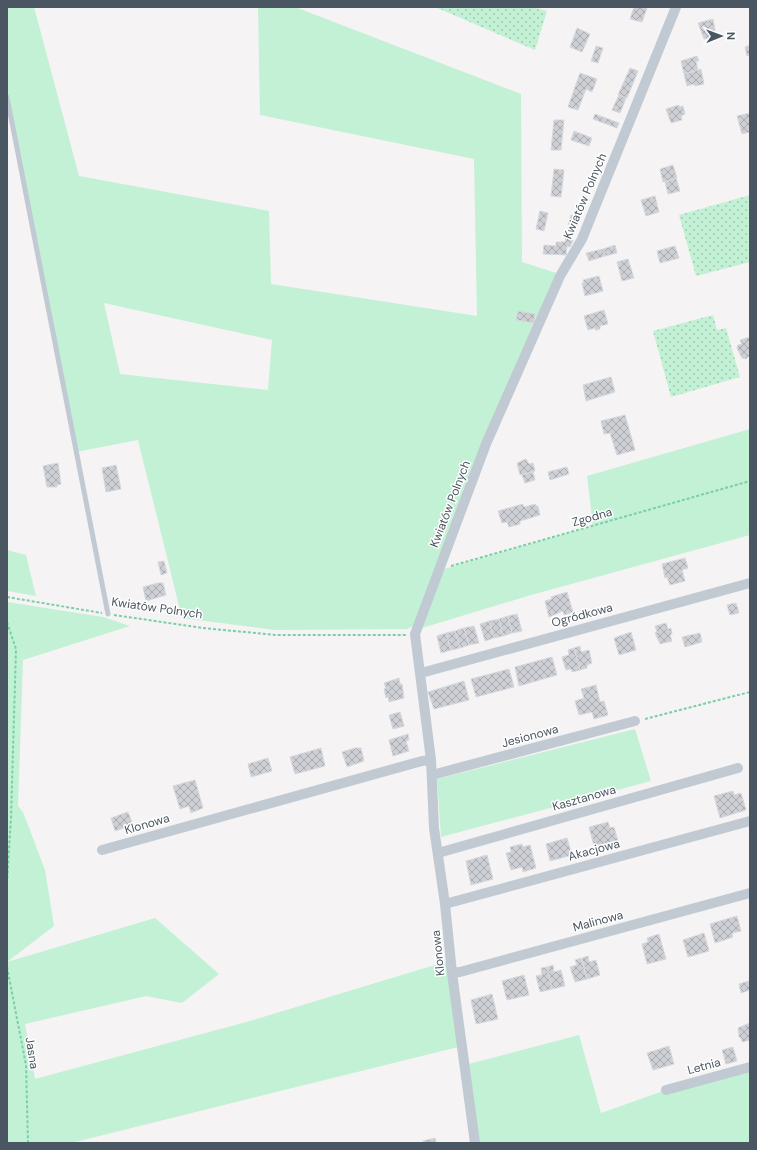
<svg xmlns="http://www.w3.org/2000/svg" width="757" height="1150" viewBox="0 0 757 1150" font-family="'DM Sans',sans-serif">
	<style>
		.grass { fill: #c3f1d5; fill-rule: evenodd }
		.garden { fill: url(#garden-dots) }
		.building { fill: url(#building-cross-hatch); stroke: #d7d9de }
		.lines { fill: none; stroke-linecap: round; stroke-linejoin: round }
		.path { stroke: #7ad0a6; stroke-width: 2; stroke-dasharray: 3 2; stroke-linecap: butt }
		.service { stroke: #c1cad2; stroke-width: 5 }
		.minor { stroke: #c1cad2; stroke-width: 10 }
		.labels { text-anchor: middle; stroke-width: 3; stroke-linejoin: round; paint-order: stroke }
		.street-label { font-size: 12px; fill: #4a5661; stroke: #fff }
	</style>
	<defs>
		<pattern id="garden-dots" width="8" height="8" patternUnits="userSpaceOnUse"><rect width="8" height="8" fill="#c3f1d5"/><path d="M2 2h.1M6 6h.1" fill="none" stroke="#a0c6b0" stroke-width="1.8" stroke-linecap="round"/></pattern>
		<pattern id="building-cross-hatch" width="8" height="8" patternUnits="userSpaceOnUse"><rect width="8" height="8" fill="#cdcfd5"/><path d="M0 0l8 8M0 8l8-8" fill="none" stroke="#a8abb0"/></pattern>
	</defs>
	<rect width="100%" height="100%" fill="#f5f3f3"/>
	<path class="grass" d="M7,7H34L79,176L269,211L271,284L477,316L474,159L260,115L258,7H295L521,94L522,262L556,273L482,443L413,626L407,629L275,630L182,618L138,440L76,452L7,97ZM104,303L272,340L268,390L120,374Z
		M750,429V535L531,595L422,628L444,569L593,526L587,476Z
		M7,550L26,555L36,596L7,591Z
		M7,602L103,617L130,626L23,660L18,806L23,812L45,870L54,926L7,962L155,918L219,974L182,1003L146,996L25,1024L35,1079L250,1021L448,961L458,1047L71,1143H7Z
		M635,729L651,781L441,837L437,779Z
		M579,1035L601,1113L666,1090L750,1067V1143H478L469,1064Z"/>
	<path class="garden" d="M435,7H532L547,11L535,50Z
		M750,195V262L696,276L679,215Z
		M713,315L717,330L726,328L740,377L671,397L653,331Z"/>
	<path class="building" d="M634,7L647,8L642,22L630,19Z
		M713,19L716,36L704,39L698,23Z
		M577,28L590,34L582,52L570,47Z
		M750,45V55L747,56L745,47Z
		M596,46L603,48L598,63L591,61Z
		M697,56L699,61H696L698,70L684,74L681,61Z
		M630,68L638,71L627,98L618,95Z
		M701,69L704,84L695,86L694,84L687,86L684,74Z
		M580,73L597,79L592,92L586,89L578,110L568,107Z
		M619,95L626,98L620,113L612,110Z
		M679,105V107L683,106L685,114L681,116L682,120L671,123L666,109Z
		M750,113V132L742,134L737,116Z
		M595,114L619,123L617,128L593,119Z
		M554,120H564L561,150H551Z
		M574,131L592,138L589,146L571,140Z
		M673,165L677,178L663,182L660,169Z
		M554,169L564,170L561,197L551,196Z
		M676,178L680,191L668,194L665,182Z
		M655,196L659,212L646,216L641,200Z
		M540,211L548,213L544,231L536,229Z
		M571,215L580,218L577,227L568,224Z
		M566,238L573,240L570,247L567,246L566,255L543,254L544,245L556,246V242H565Z
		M615,245L617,253L605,256L603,249Z
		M675,246L679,258L660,263L657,251Z
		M603,249L605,256L589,261L586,253Z
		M628,259L634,278L622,281L617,262Z
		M599,276L603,291L585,296L582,283L584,282L583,280Z
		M604,310L608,324L600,326V329L597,330H595V328L588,330L584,316Z
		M518,311L535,314L534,323L516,320Z
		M750,337V355L746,359L742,358L737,348L738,345L742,344L740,340Z
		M611,377L615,392L586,401L583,385Z
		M625,415L635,450L617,455L610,433L604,434L601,421Z
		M526,459L529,464L533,463L535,471L520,475L517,463Z
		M58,463L61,484L57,485V487H47L43,466Z
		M116,465L121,489L106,492L102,468Z
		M567,467L569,474L550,480L548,472Z
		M533,472L535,480L525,483L522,475Z
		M523,504L524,507L535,504L536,506H538L540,515L520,521V524L509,527L507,522L502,523L498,511Z
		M685,558L688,568L682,570L685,581L670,585L667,577L665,578L662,564Z
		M164,561L167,573L161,575L158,562Z
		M158,583H163L166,595L146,601L143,587Z
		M567,592L573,612L564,615L563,611L549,617L545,601L552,599L551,597Z
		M736,603L739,613L730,615L727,605Z
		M517,614L522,631L512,633L508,616Z
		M508,616L512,633L503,636L499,619Z
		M499,619L503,636L494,638L489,621Z
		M489,621L494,638L485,641L480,624Z
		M666,623L668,629L671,628L672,634L670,635L672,641L660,644L655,633L657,632L655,626Z
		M474,626L479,643L469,645L464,628Z
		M464,628L469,645L460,648L455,631Z
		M455,631L460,648L451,650L446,633Z
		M631,632L636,650L619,655L614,638Z
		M446,633L451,650L441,653L437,636Z
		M700,633L702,642L685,647L682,637Z
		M580,646L581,652L589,650L592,663L587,665V668L580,670L574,648Z
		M574,648L580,670L572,672L571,669L566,670L562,657L569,655L568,650Z
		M552,657L557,675L519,686L515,667Z
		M509,669L514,687L476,697L471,679Z
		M399,678L400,684H402L404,698L389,702L388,697L386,698L384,689L386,688L384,683Z
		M464,681L469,700L434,709L428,692Z
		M596,685L600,702L604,701L608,715L594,719L592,712L579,715L575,701L584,698L581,689Z
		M400,712L404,726L393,729L389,715Z
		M408,734L409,740L406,741L409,751L393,756L389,740Z
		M321,748L325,766L295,774L290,757Z
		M355,748H361L364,761L347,767L342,752Z
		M268,758L272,771L251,777L248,764Z
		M195,780L203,808L191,813L189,806L180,809L173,786Z
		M733,791L734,795L741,793L746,810L720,818L714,796Z
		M128,812L133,825L115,831L111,818Z
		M608,822L610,828L614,827L618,841L594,846L589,827Z
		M567,838L572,855L550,861L546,844Z
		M522,844L523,847L530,845L536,868L523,872L522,867L511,870L506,853L511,852L510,847Z
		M487,855L493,879L471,885L466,861Z
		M737,916L741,931L732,933L733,937L715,943L710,924Z
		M704,933L709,951L688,957L683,940Z
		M659,934L666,959L647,964L642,944L648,942L647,938Z
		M588,956L589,962L596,960L600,975L587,979L582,958Z
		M581,958L587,979L575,982L570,967L577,965L575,960Z
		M553,965L554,972L561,970L565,986L552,989L547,967Z
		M547,967L552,989L540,992L536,976L542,975L541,968Z
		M524,975L529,995L507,1000L502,981Z
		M749,981L750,990L741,993L739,984Z
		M492,994L498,1019L476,1024L471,1000Z
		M750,1023V1040L742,1042L741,1038L739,1037L738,1028Z
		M669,1046L674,1064L653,1070L647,1053Z
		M733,1047L737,1061L726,1064L722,1050Z
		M435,1138L436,1143H423V1141Z"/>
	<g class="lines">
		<path class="path" d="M451,566L750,481
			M7,597L102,613
			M114,615L203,628L276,635H406
			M7,622L16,649L11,817L7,882
			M645,719L750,692
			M7,967L26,1065L28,1143"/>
		<path class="service" d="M7,97L108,614"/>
		<path class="minor" d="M421,673L750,583
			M432,775L635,721
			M102,850L422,761L431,760
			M438,853L738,768
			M445,904L750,821
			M452,973L460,972L750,893
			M666,1090L750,1067
			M475,1143L452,973L445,904L434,828L431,760L415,634L486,444L560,276L582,239L676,7"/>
	</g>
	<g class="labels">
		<g class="street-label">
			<text transform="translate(585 196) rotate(-67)" y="4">Kwiatów Polnych</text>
			<text transform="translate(450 504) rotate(-69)" y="4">Kwiatów Polnych</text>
			<text transform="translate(592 517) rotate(-16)" y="4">Zgodna</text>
			<text transform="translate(157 608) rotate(8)" y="4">Kwiatów Polnych</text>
			<text transform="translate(582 615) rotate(-15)" y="4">Ogródkowa</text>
			<text transform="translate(530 736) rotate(-15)" y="4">Jesionowa</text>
			<text transform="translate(584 798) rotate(-16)" y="4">Kasztanowa</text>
			<text transform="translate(147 824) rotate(-16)" y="4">Klonowa</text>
			<text transform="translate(594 850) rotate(-15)" y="4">Akacjowa</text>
			<text transform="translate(598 921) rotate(-15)" y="4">Malinowa</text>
			<text transform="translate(438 953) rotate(-96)" y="4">Klonowa</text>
			<text transform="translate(32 1053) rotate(81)" y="4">Jasna</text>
			<text transform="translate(704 1066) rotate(-15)" y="4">Letnia</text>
		</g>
	</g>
	<rect width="757" height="1150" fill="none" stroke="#4a5661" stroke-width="16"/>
	<g transform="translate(721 36) rotate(89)" stroke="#ffffff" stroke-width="3" paint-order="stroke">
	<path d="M0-3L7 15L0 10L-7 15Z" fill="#4a5661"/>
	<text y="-6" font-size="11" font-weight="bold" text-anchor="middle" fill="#4a5661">N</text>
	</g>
</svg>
